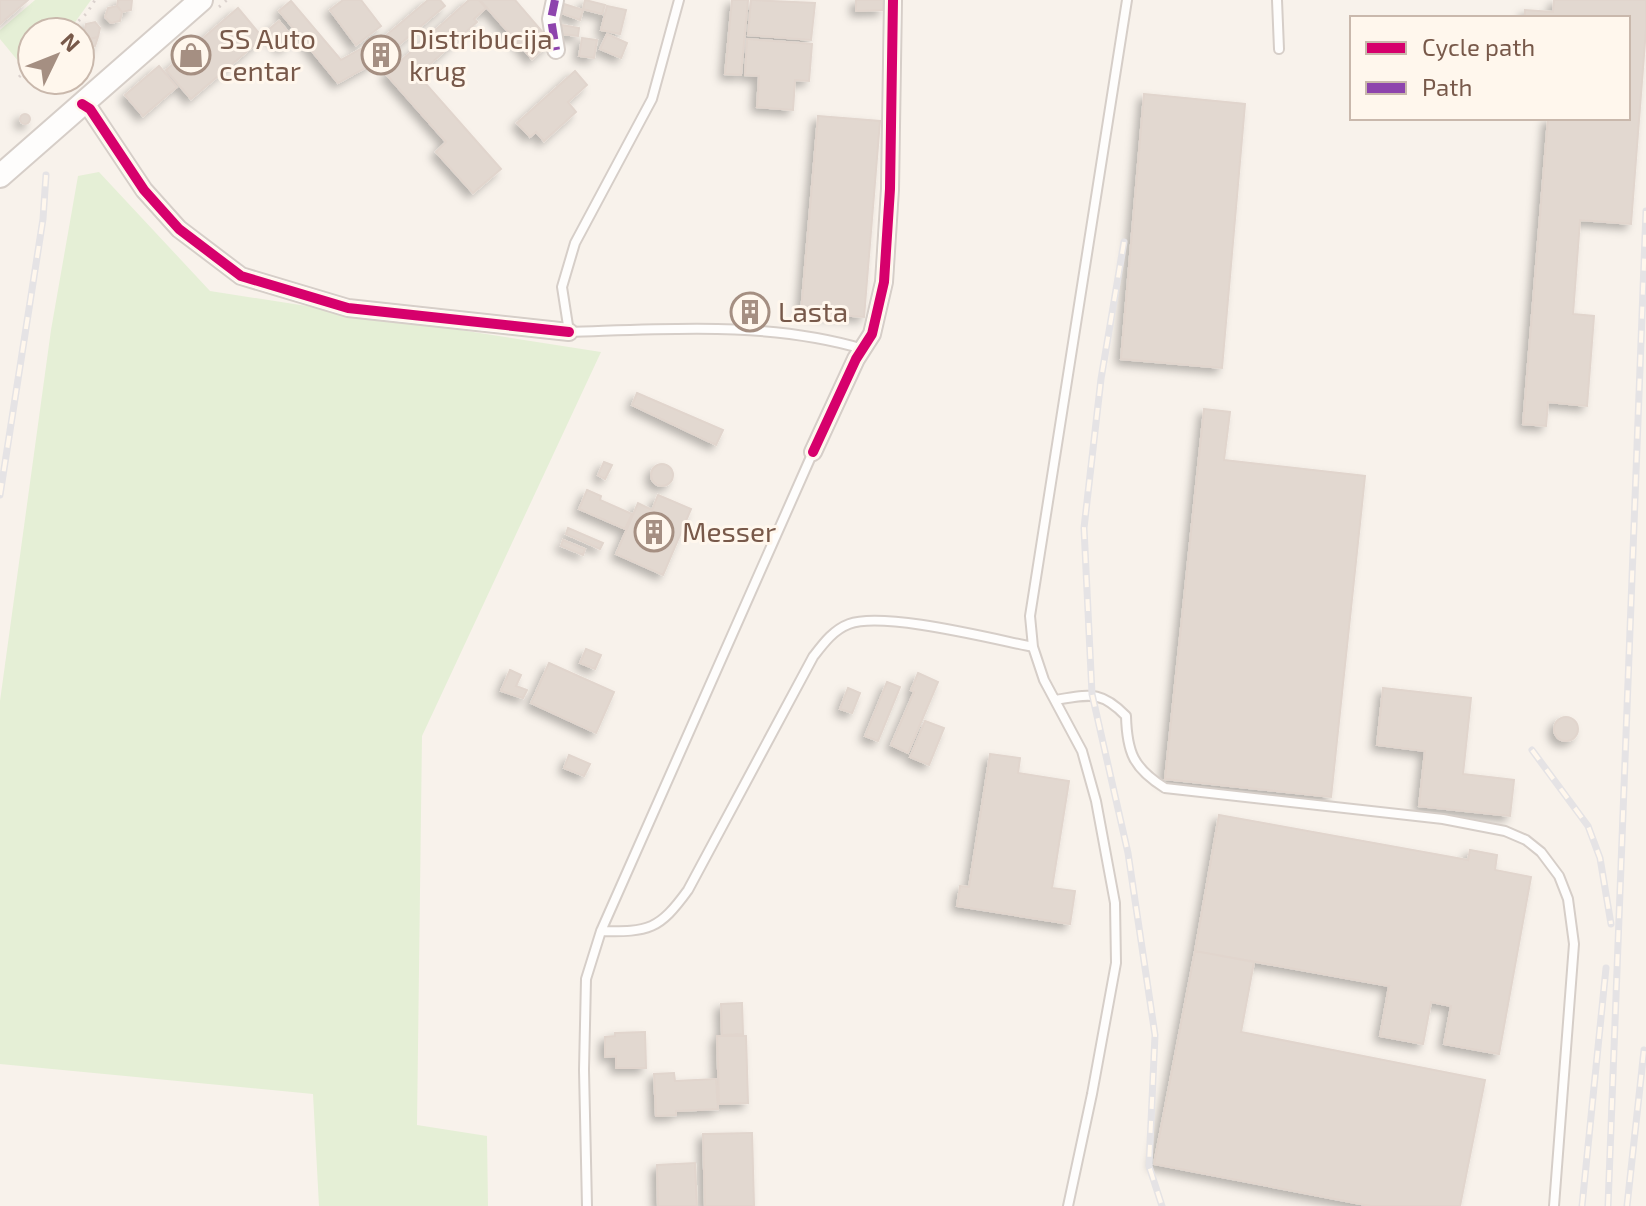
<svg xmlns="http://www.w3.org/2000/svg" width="1646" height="1206" viewBox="0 0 1646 1206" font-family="'Exo 2',sans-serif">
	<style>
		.green { fill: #e5efd6 }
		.building { fill: #e2d8d0; stroke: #e1d5cd; stroke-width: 2; filter: url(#shadow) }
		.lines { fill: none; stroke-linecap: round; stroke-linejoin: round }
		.service-casing { stroke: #d6cec8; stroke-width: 12 }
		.minor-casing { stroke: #d6cec8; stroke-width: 20 }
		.tertiary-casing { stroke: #d6cec8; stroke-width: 26 }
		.path { stroke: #dbd2ce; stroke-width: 3; stroke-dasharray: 2 6; stroke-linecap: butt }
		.service { stroke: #fefdfc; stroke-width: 8 }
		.minor { stroke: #fefdfc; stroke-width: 16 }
		.tertiary { stroke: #fefdfc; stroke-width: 22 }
		.rail-casing { stroke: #e5e3e5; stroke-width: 7 }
		.rail { stroke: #fff7ed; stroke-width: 4; stroke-dasharray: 12; stroke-linecap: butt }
		.quiet { stroke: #8e44ad; stroke-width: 8; stroke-dasharray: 16 8; stroke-linecap: butt }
		.cycleway-casing { stroke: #fff7ed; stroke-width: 15 }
		.cycleway { stroke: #d6006c; stroke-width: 10 }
		.labels { text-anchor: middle; stroke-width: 6; stroke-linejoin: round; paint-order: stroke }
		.poi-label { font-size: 28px; fill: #78594a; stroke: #fff7ed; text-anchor: start }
	</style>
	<defs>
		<filter id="shadow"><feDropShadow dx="-5" dy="5" stdDeviation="4" flood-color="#0004"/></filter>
	</defs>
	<rect width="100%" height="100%" fill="#f8f2eb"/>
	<path class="green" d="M35,0H91L68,32H32V78L0,39V30Z
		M99,172L210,291L601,352L422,736L417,1125L487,1136L488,1206H319L313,1094L0,1064V701L51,330L78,176Z"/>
	<path class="building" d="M0,0H28L0,24Z
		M118,0H132L131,10L122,12L117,6Z
		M343,0H361L381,26L356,45L330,10Z
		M428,0H440L445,6L387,55L377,43Z
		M469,0H479L486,8L474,19L477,22L418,75L501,169L473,193L436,152L446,142L386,74Z
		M480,0H515L551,42L532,59Z
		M585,0L605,5L602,14L583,9Z
		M732,0H748L741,75L725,74Z
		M751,0L815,3L811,40L748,35Z
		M856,0H883V10L856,11Z
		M1554,0H1646V29L1631,224L1580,220L1573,314L1594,316L1587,406L1548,402L1546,426L1523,424L1548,118H1628V18H1525V10L1553,12Z
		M291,1L341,60L364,47L374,63L338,83L279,11Z
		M564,4L583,10L580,20L561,13Z
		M117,6L122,12L120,21L111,23L105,17L108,8Z
		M607,6L626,10L620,34L601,30Z
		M238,8L263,38L191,99L166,70Z
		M279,21L294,39L282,49L267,31Z
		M95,22L100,28L98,37L89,39L84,33L86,24Z
		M562,25L579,28L578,36L561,34Z
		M84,33L89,39L86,48L80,49V34Z
		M607,34L627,43L621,58L600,49Z
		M98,37L95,46L86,48L89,39Z
		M582,38L597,40L594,58L579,56Z
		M747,39L812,44L809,81L795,80L793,110L757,107L759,76L745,75Z
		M159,66L177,87L143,116L125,95Z
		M575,71L587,85L568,102L576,112L544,141L536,132L530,137L517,123Z
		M1144,94L1245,104L1222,368L1121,359Z
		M20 119a5 5 0 1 1 10 0a5 5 0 1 1-10 0Z
		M818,116L880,121L864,317L801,312Z
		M637,393L723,430L716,445L632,405Z
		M1204,409L1230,412L1224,460L1365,476L1331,797L1165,779Z
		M604,462L612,465L605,479L598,475Z
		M651 475a11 11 0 1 1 22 0a11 11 0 1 1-22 0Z
		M587,490L601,496L600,500L632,514L625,529L579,509Z
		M658,495L691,509L663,575L616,554L638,503L652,510Z
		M568,528L603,543L600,549L566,534Z
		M563,540L585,549L583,555L561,546Z
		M586,649L601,655L595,669L580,663Z
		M549,663L614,692L596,733L531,703Z
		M510,670L521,675L516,686L527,690L523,698L501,691Z
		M918,673L938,682L908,753L891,745L914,692L911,690Z
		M887,682L900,687L878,741L865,736Z
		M848,688L860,693L852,713L840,709Z
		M1383,688L1471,698L1463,774L1514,780L1510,816L1419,806L1425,751L1377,745Z
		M1554 729a12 12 0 1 1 24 0a12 12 0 1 1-24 0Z
		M925,721L944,728L929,765L910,757Z
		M990,754L1020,758L1018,773L1069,781L1052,888L1075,891L1070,924L957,906L960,886L969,887Z
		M569,755L590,764L584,776L564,768Z
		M1219,815L1468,860L1470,850L1497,855L1495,870L1531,877L1499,1054L1444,1044L1451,1006L1431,1002L1423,1044L1380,1036L1389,986L1195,951Z
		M1195,951L1254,962L1241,1032L1485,1080L1460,1206H1371L1154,1164Z
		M742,1003L743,1034L722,1035L721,1004Z
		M645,1032L646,1068H616V1056L605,1057V1037L615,1036V1033Z
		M717,1036H746L748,1103L719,1104Z
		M674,1073L675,1081L716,1079L718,1109L676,1111V1115L656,1116L654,1074Z
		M752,1133L754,1206H705L703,1134Z
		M695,1163L697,1206H658L657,1165Z"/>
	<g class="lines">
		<g class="service-casing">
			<path id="service" d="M679,0L652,99L575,243L562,287L569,332C666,329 769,321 863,349
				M1277,0L1279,49
				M1055,700C1088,695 1100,689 1126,716C1127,752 1133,768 1165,788L1443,819L1505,831L1526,840L1541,852L1559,876L1568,899L1574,944L1554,1206
				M601,931C649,932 659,930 688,890L813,657C823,644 833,630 849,624C883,611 993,639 1033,647
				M587,1206L584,1070L586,979L601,931L813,452
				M1068,1206L1092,1094L1116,963L1115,903L1096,801L1082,751L1044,680L1033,647L1030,616L1127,0"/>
		</g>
		<g class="minor-casing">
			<path id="minor" d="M555,0L551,19L556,50
				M82,104L90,109L144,190L179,229L241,276L348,308L569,332
				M813,452L856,359L872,334L884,282L890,189L893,0"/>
		</g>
		<g class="tertiary-casing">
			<path id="tertiary" d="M0,176L201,0"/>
		</g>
		<path class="path" d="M219,7L227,0
			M67,32L87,13L95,0
			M19,77L32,64"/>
		<use href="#service" class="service"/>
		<use href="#minor" class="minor"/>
		<use href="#tertiary" class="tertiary"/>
		<g class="rail-casing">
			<path id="rail" d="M1124,242L1101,379L1084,528L1092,694L1128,853L1155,1035L1149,1166L1162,1206
				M0,495L43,219L46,175
				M1532,750L1588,826L1600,858L1611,924
				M1582,1206L1606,968
				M1608,1206L1646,211
				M1627,1206L1644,1050"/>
		</g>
		<use href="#rail" class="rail"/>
		<path class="quiet" d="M555,0L551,19L556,50"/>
		<g class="cycleway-casing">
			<path id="cycleway" d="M82,104L90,109L144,190L179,229L241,276L348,308L569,332
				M813,452L856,359L872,334L884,282L890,189L893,0"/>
		</g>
		<use href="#cycleway" class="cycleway"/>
	</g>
	<defs>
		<g id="shop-ring" transform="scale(2)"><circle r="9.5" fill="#fff7ed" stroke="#a58f82" stroke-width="1.5"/><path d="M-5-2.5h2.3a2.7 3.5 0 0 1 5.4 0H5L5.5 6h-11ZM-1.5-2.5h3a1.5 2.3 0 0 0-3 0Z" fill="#a58f82"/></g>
		<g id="building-ring" transform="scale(2)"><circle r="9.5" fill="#fff7ed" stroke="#a58f82" stroke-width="1.5"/><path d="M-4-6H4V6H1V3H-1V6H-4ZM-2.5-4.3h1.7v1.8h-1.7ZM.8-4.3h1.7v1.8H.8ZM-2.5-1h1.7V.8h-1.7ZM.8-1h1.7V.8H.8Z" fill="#a58f82"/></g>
	</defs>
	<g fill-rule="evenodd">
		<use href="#shop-ring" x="191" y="55"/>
		<use href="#building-ring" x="381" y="55"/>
		<use href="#building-ring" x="750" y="312"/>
		<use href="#building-ring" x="654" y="532"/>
	</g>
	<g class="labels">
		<g class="poi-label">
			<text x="219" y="49">SS Auto<tspan x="219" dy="32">centar</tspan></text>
			<text x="409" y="49">Distribucija<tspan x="409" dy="32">krug</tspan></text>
			<text x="778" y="322">Lasta</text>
			<text x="682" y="542">Messer</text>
		</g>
	</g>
	<rect x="1350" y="16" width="280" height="104" fill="#fff7ed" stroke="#c9b8ac" stroke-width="2"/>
	<rect x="1366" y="42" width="40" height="12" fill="#d6006c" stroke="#c9b8ac" stroke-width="2"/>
	<text x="1422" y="56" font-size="24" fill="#78594a">Cycle path</text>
	<rect x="1366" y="82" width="40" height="12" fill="#8e44ad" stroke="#c9b8ac" stroke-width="2"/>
	<text x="1422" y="96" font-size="24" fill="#78594a">Path</text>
	<g transform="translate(56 56) rotate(47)"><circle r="38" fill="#fff7ed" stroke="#c9b8ac" stroke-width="2"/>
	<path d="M0-6L14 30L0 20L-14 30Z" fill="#a58f82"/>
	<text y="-12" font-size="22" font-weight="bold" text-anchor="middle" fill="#78594a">N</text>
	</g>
</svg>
